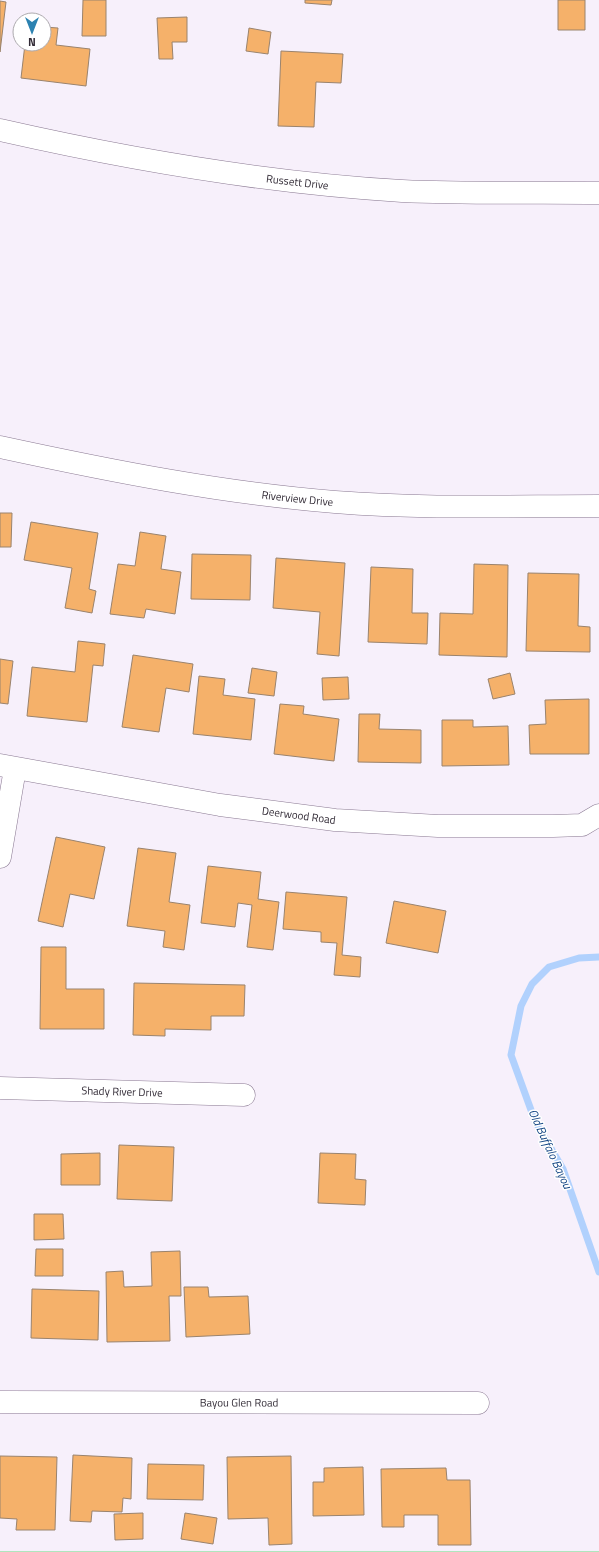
<svg xmlns="http://www.w3.org/2000/svg" width="599" height="1552" viewBox="0 0 599 1552" font-family="'Titillium Web',sans-serif">
	<style>
		.green { fill: #afe6bd }
		.lines { fill: none; stroke-linecap: round; stroke-linejoin: round }
		.stream { stroke: #b1d1fd; stroke-width: 7 }
		.building { fill: #f5b16a; stroke: #9a836d }
		.minor-casing { stroke: #8a7992; stroke-width: 23 }
		.minor { stroke: #fff; stroke-width: 22 }
		.labels { text-anchor: middle; stroke-width: 3; stroke-linejoin: round; paint-order: stroke }
		.street-label { font-size: 11px; fill: #312a35; stroke: #fff }
		.water-label { font-size: 12px; font-style: italic; fill: #114483; stroke: #fff }
	</style>
	<rect width="100%" height="100%" fill="#f7f0fb"/>
	<path class="green" d="M0,1551H599V1552H0Z"/>
	<g class="lines">
		<path class="stream" d="M599,957L579,958L549,967L532,984L521,1006L511,1055L535,1121L563,1169L599,1272"/>
	</g>
	<path class="building" d="M83,0H106V36H82Z
		M305,0H332L331,5L305,3Z
		M558,0H585V30H558Z
		M0,1L6,2L0,52Z
		M187,17V42H172L173,59H159L157,18Z
		M44,27L58,28L56,45L90,49L86,86L21,78L25,44H44Z
		M249,28L271,32L268,54L246,51Z
		M281,51L343,54L341,83L316,82L314,127L278,126Z
		M0,513H12L11,547H0Z
		M31,522L98,533L89,589L96,591L92,613L65,608L72,568L24,560Z
		M140,532L166,536L161,569L181,572L175,614L146,609L144,618L110,614L118,564L135,566Z
		M192,554L251,555L250,600L191,599Z
		M276,558L345,563L339,656L317,654L320,612L273,608Z
		M474,564L508,565L507,657L439,655L440,613L473,614Z
		M371,567L413,569L412,613H428L427,644L368,642Z
		M528,573L579,574L578,626L590,627V652L526,651Z
		M78,641L105,644L103,666L93,665L87,722L27,716L32,667L75,672Z
		M133,655L193,664L189,692L166,688L159,732L122,727Z
		M0,659L13,661L8,704L0,703Z
		M252,668L277,672L274,696L248,693Z
		M510,673L515,694L493,699L488,679Z
		M199,676L225,679L223,695L255,699L251,740L193,734Z
		M348,677L349,699L323,700L322,678Z
		M589,699V754H530L529,725L546,724L545,700Z
		M280,704L304,706L303,714L339,719L334,761L274,754Z
		M359,714H380L379,729L421,730V763L358,762Z
		M442,720H473V727L508,726L509,765L442,766Z
		M56,837L105,847L94,899L70,894L63,927L38,921Z
		M138,848L176,853L169,902L190,905L184,950L163,947L165,931L127,926Z
		M208,866L261,872L258,899L279,902L273,950L247,947L252,905L238,903L235,927L201,923Z
		M286,892L347,897L342,955L361,957L360,977L334,975L337,943L321,942V932L283,929Z
		M394,901L446,911L438,953L386,943Z
		M41,947H66V989H104V1029H40Z
		M134,983L245,985L244,1016H211V1030L165,1029V1036L133,1035Z
		M119,1145L174,1147L172,1201L117,1199Z
		M100,1153V1185H61V1154Z
		M320,1153L356,1154L355,1179L366,1180L365,1205L318,1203Z
		M34,1214H63L64,1239L34,1240Z
		M36,1249H63V1276H35Z
		M180,1251L181,1296H169L170,1341L107,1342L106,1272L123,1271L124,1287L152,1286L151,1252Z
		M184,1287H208L209,1297L248,1296L250,1334L186,1337Z
		M32,1289L99,1291L98,1340L31,1338Z
		M73,1455L132,1458L131,1499L123,1498L122,1512L92,1511L91,1522L70,1521Z
		M0,1456L57,1457L55,1530H16L17,1519L0,1518Z
		M291,1456L292,1544L269,1545L268,1518L228,1519L227,1457Z
		M148,1464L204,1465L203,1500L147,1499Z
		M363,1467L364,1515L313,1516V1482H324V1468Z
		M446,1468L447,1480H470L471,1545H438V1515H404V1527H382L381,1469Z
		M143,1513V1539L115,1540L114,1514Z
		M185,1513L217,1518L213,1544L181,1539Z"/>
	<g class="lines">
		<g class="minor-casing">
			<g id="minor">
				<path id="s1" d="M0,130C132,160 267,183 402,191C467,194 533,192 599,193"/>
				<path id="s2" d="M0,447C111,471 222,493 335,502C423,509 511,506 599,506"/>
				<path id="s3" d="M0,765L220,805L335,820L438,826H553L582,825L599,815"/>
				<path d="M0,857L15,769"/>
				<path id="s4" d="M0,1088L244,1095"/>
				<path id="s5" d="M0,1402L478,1403"/>
			</g>
		</g>
		<use href="#minor" class="minor"/>
	</g>
	<g class="labels">
		<g class="street-label">
			<text dy="4" stroke="none"><textPath href="#s1" startOffset="302">Russett Drive</textPath></text>
			<text dy="4" stroke="none"><textPath href="#s2" startOffset="302">Riverview Drive</textPath></text>
			<text dy="4" stroke="none"><textPath href="#s3" startOffset="303">Deerwood Road</textPath></text>
			<text dy="4" stroke="none"><textPath href="#s4" startOffset="122">Shady River Drive</textPath></text>
			<text dy="4" stroke="none"><textPath href="#s5" startOffset="239">Bayou Glen Road</textPath></text>
		</g>
		<g class="water-label">
			<text transform="translate(550 1149) rotate(65)" y="4">Old Buffalo Bayou</text>
		</g>
	</g>
	<g transform="translate(32 32) rotate(180)"><circle r="19" fill="#ffffff" stroke="#adaaae"/>
	<path d="M0-3L7 15L0 10L-7 15Z" fill="#2c82b1"/>
	<text y="-6" font-size="11" font-weight="bold" text-anchor="middle" fill="#312a35">N</text>
	</g>
</svg>
